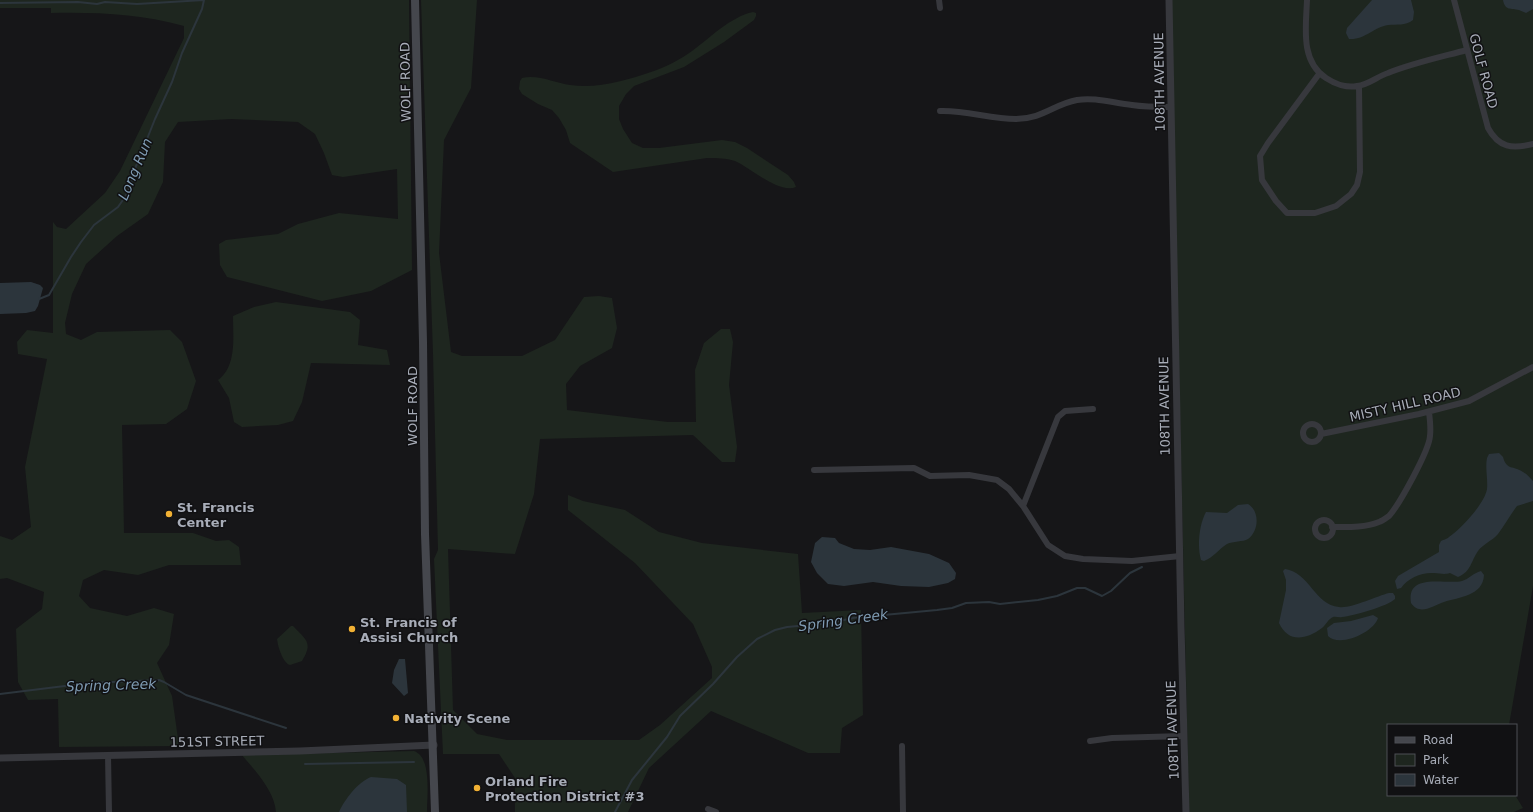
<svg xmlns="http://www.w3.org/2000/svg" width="1533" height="812" viewBox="0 0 1533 812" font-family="'DejaVu Sans',sans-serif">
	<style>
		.green { fill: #1e261f }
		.water { fill: #2c353c }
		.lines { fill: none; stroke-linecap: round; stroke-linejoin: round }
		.stream { stroke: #2c353c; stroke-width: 2 }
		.minor { stroke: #37383d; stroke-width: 6 }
		.tertiary { stroke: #37383d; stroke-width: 7 }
		.secondary { stroke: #45474d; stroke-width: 8 }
		.poi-dot { fill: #f2b134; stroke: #111113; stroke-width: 1.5 }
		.labels { text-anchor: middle; stroke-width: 3; stroke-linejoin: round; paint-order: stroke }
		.street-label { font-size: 13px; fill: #a8adb8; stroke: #111113 }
		.poi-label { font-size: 13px; font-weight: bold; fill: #a8adb8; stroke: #111113; text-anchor: start }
		.water-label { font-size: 14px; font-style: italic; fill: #7f9bb3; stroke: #111113 }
	</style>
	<rect width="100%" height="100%" fill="#161618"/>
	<path class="green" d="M0,0H409L412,270L371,291L322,301L227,277L220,265L219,244L226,240L278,234L298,224L339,213L398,219L397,169L343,177L332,175L324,153L315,134L298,122L231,119L178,122L165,142L163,182L148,214L117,236L86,264L72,294L65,323L66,334L81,340L97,332L170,330L182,342L196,381L187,409L166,424L122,425L124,533H193L216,541L229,540L239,547L241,565H169L138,575L104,570L83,580L79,596L90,608L127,616L154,608L174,614L169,645L157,663L172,696L179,746L59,747L58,699L28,700L18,682L16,629L42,609L44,592L7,578L0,579V536L12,540L31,527L25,467L47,359L18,354L17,342L27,330L53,333V222L57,227L66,229L105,193L120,171L184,38V26C141,14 96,12 51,13V8H0Z
		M421,0H477L471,88L444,140L439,253L451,352L462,356H522L555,340L584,297L599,296L612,298L617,328L612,348L580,366L566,384L567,410L668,422H696L695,370L704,343L721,329H730L733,342L729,385L737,447L735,462H722L693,435L540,439L534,494L515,554L448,549L453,710L477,734L507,740H639L660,725L712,678V667L693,624L635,563L568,510V495L583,501L625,510L659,532L702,543L798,554L802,613L861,610L863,715L842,728L840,753H808L711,711L649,768L628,812H515V778L499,754H443L434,559L438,550L433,354Z
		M1169,0H1533V586L1509,725H1388V795H1515L1523,808L1514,812H1189L1176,235Z
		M753,12L756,13V16L754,20L724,42L684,67L634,86L626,94L619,106V119L623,129L632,143L643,148H659L722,140L735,142L747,148L788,175L794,182L796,187C778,194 751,168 735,161C725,158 718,158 707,158L613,172L570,143L566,130L559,118L552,110L538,104L522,94L519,89L520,81L522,78C538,74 555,83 570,85C598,89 628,80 654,71C666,67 681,59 692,51C710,38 730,17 753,12Z
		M276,302L350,312L360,320L358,345L387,350L390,365L311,363L302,402L293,421L278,425L242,427L234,422L229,398L218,380C237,366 233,337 233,316L254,307Z
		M291,626H293C305,639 314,642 302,661L290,665C283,663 278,647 277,639Z
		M414,751C432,757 427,796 427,812H276C274,790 255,771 242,755Z"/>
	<path class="water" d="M1372,0H1411L1414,12L1413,20C1405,26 1397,24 1388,25C1374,27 1365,40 1349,39L1346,33L1347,28Z
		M1503,0H1533V9L1526,13C1524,12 1521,11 1519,10C1511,8 1505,11 1503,0Z
		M31,282L40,285L43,288L38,306L35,311L26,313L0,314V283Z
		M1499,453L1503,457C1507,471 1513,465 1523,472C1527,474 1530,478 1533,481V501L1517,506C1510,515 1505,525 1498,534C1492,541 1483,544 1478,551C1471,561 1471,572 1458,577L1450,573C1443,575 1441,573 1434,573C1422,572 1408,578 1401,588L1397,589L1395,581L1398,576L1439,552V545L1441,541C1444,539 1446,540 1449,537C1461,529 1485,503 1487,489C1488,479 1485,468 1487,458L1489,454Z
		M1248,504C1260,511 1259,531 1248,539C1243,542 1233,541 1227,544C1219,549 1213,558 1204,561L1201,560C1197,546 1199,525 1206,512L1227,513L1238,505Z
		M822,537L835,538L839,543L854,549L870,550L891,547L929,554L949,563L956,573L955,579L948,583L929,587L901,586L873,582L844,586L828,584L817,573L811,562L815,543Z
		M1285,569C1309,572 1315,605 1339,607C1350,609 1377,596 1389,593H1393L1395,596V599C1388,606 1353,616 1342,617C1339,618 1336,616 1333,617C1328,619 1326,625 1322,628C1306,640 1288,643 1279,623L1286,590V580L1283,571Z
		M1481,571L1484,575C1483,596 1459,597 1444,602C1432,606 1420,616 1411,603C1406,572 1446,585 1462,581C1469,579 1473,573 1481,571Z
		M1373,615L1378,618C1374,632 1340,648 1328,636L1327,628L1334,623L1351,621Z
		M399,659H405L408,693L404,696L392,683L394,670Z
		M371,777L397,779L406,785L407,812H339C345,799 358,782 371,777Z"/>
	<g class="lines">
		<path class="stream" d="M0,3L78,2L97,4L105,2L137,4L204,0
			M39,299L49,295L71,257L81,242L94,225L118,207L125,197L130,187L136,166L145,148L147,139L155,119L172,82L182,53L202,9L204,0
			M0,694L89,683L159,680L164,682L186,695L286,728
			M305,764L414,762
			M615,812L632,780L667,737L680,716L713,684L737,657L757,639L775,630L787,627L830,623L858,617L873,616L937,610L952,608L966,603L989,602L1000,604L1038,600L1057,596L1077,588H1085L1102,596L1111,591L1130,573L1142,567"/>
		<path class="minor" d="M939,0L940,8
			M1307,0C1306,27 1300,61 1326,78C1335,84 1347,88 1357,86C1368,85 1378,76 1388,73C1413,63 1441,57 1467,50
			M1454,0L1488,128C1499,148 1512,149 1533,144
			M1319,74L1268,143L1260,156L1262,180L1276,201L1287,213H1315L1336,206L1351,194L1357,185L1360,172L1359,86
			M940,111C966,110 990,119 1016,119C1043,119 1054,104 1077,100C1095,97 1113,103 1132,105C1145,107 1158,107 1171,107
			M1303 433a9 9 0 1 1 18 0a9 9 0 1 1-18 0Z
			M1321,434L1419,414L1469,401L1533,367
			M814,470L914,468L930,476L969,475L997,480L1009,489L1023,506L1048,545L1065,556L1083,559L1132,561L1180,556
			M1023,506L1058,417L1065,411L1093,409
			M1315 529a9 9 0 1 1 18 0a9 9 0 1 1-18 0Z
			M1332,527C1347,527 1364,528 1379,522C1382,521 1386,518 1389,516C1399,505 1429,451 1430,436C1431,428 1430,420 1429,412
			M1090,741L1112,738L1184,736
			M902,746L903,812
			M108,755L109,812
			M708,809L716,812"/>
		<path class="tertiary" d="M1169,0L1181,627L1186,812
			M0,758L300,751L434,745"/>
		<path class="secondary" d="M415,0L423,342L425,534L435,812"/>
	</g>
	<g class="poi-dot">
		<circle cx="169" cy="514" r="4"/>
		<circle cx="352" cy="629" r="4"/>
		<circle cx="396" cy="718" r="4"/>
		<circle cx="477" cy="788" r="4"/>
	</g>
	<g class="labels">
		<g class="street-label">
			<text transform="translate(1484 71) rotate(75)" y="5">GOLF ROAD</text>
			<text transform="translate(405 82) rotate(-91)" y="5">WOLF ROAD</text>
			<text transform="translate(1159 82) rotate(-91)" y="5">108TH AVENUE</text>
			<text transform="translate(1405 404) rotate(-13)" y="5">MISTY HILL ROAD</text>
			<text transform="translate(412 406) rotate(-90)" y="5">WOLF ROAD</text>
			<text transform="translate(1164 406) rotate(-91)" y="5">108TH AVENUE</text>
			<text transform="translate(1172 730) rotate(-92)" y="5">108TH AVENUE</text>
			<text transform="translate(217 741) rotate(-1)" y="5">151ST STREET</text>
		</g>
		<g class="poi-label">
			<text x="177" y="512">St. Francis<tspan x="177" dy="15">Center</tspan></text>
			<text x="360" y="627">St. Francis of<tspan x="360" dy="15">Assisi Church</tspan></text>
			<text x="404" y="723">Nativity Scene</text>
			<text x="485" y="786">Orland Fire<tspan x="485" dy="15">Protection District #3</tspan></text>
		</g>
		<g class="water-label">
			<text transform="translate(135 169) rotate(-67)" y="5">Long Run</text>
			<text transform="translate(843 620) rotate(-8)" y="5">Spring Creek</text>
			<text transform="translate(111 685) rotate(-2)" y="5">Spring Creek</text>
		</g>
	</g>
	<rect x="1387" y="724" width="130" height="72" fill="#111113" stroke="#4d4f55"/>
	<rect x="1395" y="737" width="20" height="6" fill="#45474d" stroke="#4d4f55"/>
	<text x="1423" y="744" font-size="12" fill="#a8adb8">Road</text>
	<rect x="1395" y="754" width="20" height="12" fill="#1e261f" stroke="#4d4f55"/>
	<text x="1423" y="764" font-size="12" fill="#a8adb8">Park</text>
	<rect x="1395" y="774" width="20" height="12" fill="#2c353c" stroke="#4d4f55"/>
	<text x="1423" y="784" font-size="12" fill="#a8adb8">Water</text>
</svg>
